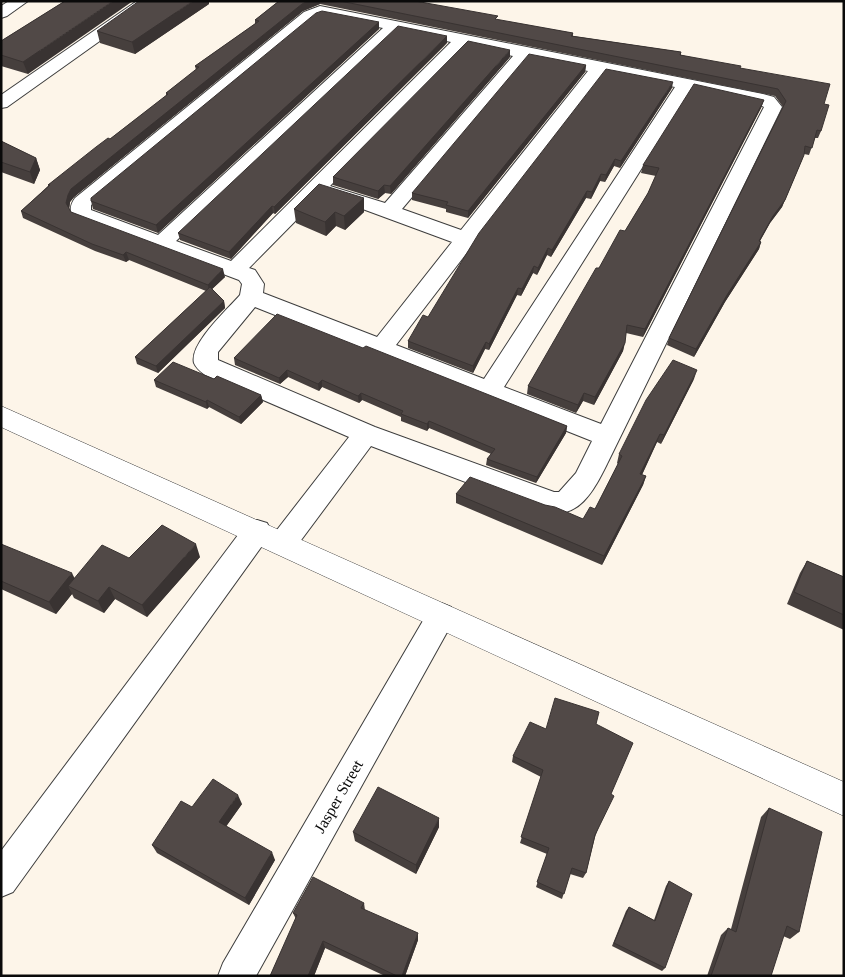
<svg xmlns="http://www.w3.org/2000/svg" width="845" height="977" viewBox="0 0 845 977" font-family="Georgia,serif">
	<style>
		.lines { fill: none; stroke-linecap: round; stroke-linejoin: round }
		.minor-casing { stroke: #3d3d3d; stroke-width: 2 }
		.tertiary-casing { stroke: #3d3d3d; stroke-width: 1 }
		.minor { fill: #fff; fill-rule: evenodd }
		.tertiary { fill: #fff; fill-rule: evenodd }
		.wall { fill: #463f3d }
		.shaded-wall { fill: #393332 }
		.building { fill: #514947; stroke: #393332 }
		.labels { text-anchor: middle; stroke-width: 5; stroke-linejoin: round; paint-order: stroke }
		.near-street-label { font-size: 16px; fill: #0a0a0a; stroke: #fff }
	</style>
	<rect width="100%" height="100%" fill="#fdf5e9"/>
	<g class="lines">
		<g class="minor-casing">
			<path id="minor" d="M9,1H28L7,16L1,18V6Z
				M137,1H156L7,107L1,108V95Z
				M320,6L763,94L774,97L782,107L608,462C595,488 580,521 544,512L371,446L293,551L283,554L273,551L269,543L273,535L349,437L205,375C201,372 196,368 194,363C189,344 228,309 240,295L242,284L239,280L74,218C69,211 70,205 75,198L304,12ZM322,16L383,28L158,235L91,210V205L316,18ZM398,31L451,42L231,261L176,241ZM467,46L513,56L385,203L330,186ZM528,59L588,71L461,230L402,209ZM604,74L675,87L484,379L396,345ZM691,90L758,104L764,107L601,424L504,387ZM322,194L452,242L377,337L263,293L264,284L255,270L249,268ZM255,307L592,441L576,473L559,492H554L375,427L218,360V352Z
				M257,520L267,523L271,531L267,539L13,892L1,897V851L247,523Z
				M441,603L451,607L455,616L451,625L256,976H218L223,963L431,607Z"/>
		</g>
		<g class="tertiary-casing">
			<path id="tertiary" d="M1,406L844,782V816L1,427Z"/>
		</g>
		<use href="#minor" class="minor"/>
		<use href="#tertiary" class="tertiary"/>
	</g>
	<path class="wall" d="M65,1L28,74L1,66V41Z
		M279,1H415L497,20L573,33V36L681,52V55L740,68L824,104L821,131L818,138H815L809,155L804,154L801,162L782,207L770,223L760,241L761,242L759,249L725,302L694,357L667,345L669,338L783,107L775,96L320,4L303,11L74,197L70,202L69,209L71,212L225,277L212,289L224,301L225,308L158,373L137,364L135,357L206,291L129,260L126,262L95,251L23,218L21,211L48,186V185L110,139L166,96V93L196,70L195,66L255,24V20Z
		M209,4L135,54L100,43L97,31Z
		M379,22V29L158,233L93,209L91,201Z
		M447,43L275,214L273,213L231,259L180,240L178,233Z
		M510,57L391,194L385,193L378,199L333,185V177Z
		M586,65L585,72L468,218L446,212V209L412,200V193Z
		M672,88L620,168L614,166L605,182L600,181L591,199L586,198L551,257L547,255L537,275L533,273L521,296L517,295L489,350L485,349L473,373L408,348V341L428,317Z
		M764,100L761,108L643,337L626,333L623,351L594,405L583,401L576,413L527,394L528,386L599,268L625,231L648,193L656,176L641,173L643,165Z
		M1,141L36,158L40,170L34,184L1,172Z
		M364,198V212L345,230L336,226L326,236L296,223L294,209Z
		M363,348L567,426L566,433L536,483L486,465L487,459L491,454L429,428L427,431L401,421V417L362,400L359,403L322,387L319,391L288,377L280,384L235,365L234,358Z
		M214,379L261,395L263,402L241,424L209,407L207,409L156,387L154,380Z
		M694,379L661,444L657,442L642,475L646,476L643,485L602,565L456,503V494L545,505L583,519L595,509L618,464L617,463L619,454Z
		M1,544L74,578L129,558L200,557L147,617L115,599L104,613L74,598L72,594L56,614L1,589Z
		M807,561L844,577V630L787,604L800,573Z
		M596,724L611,794L595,837L586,873L583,878L570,874L562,899L536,887L547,854L520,843L541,777L512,762L513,756L546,729Z
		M242,804L226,826L275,860L249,905L157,853L152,845L192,807Z
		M769,808L799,932L790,939L783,936L771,976H707L721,935L728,928L731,929L761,817Z
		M439,827L416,874L355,841L353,832Z
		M669,881L665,968L662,971L612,946L626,911L629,907L654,920L666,886Z
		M364,903L365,910L418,940L405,976H385L325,948L314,976H270L296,919L293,913Z"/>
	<path class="shaded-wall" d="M113,1H133L28,74L23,62Z
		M193,1H209V4L135,54L132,42Z
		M308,1H320V4L303,11L74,197L70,202L69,211L66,203L68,195L71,189L302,4Z
		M379,22V29L158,233L156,225Z
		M447,36V43L275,214L274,207Z
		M510,50V57L391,194L390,186Z
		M586,65L585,72L468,218V211Z
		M673,82L672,88L620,168L621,161Z
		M764,100L761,108L643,337L645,329Z
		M804,155L782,207L770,223L756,248L759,241Z
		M36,158L40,170L34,184L30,172Z
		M615,159L614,166L605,182L606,175Z
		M601,174L600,181L591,199L592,192Z
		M384,185L385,193L378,199V191Z
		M587,191L586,198L551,257L552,250Z
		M364,198V212L345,230L344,216Z
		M272,206L273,213L231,259L229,252Z
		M335,212L336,226L326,236L325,222Z
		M761,242L759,249L725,302L694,357L696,349L727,295Z
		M548,248L547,255L537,275L538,268Z
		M126,252L129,260L126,262L123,255Z
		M534,266L533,273L521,296L522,289Z
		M223,269L225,277L209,292L208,285Z
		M518,288L517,295L489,350V344Z
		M224,301L225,308L158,373L156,366Z
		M486,342L485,349L473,373V366Z
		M625,343L623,351L594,405L595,397Z
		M287,370L288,377L280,384L279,378Z
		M697,370L694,379L661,444L664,435Z
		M322,380V387L319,391L318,384Z
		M361,393L362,400L359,403L358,396Z
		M584,393L583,401L576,413L578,405Z
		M261,395L263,402L241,424L239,417Z
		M207,400L209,407L207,409L206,402Z
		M429,421V428L427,431V424Z
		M567,426L566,433L536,483L537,477Z
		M660,434L657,442L638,483L640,474Z
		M646,476L643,485L602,565L604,556Z
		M196,544L200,557L147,617L142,605Z
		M72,573L78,585L68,586L72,594L56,614L49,602Z
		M109,587L115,599L104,613L98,601Z
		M238,795L242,804L223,831L219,822Z
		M439,818V827L416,874V865Z
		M272,852L275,860L249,905L245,898Z
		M418,933V940L405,976H402Z
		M323,941L325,948L314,976H308Z"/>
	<path class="building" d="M65,1H113L23,62L1,55V41Z
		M139,1H193L132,42L97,31Z
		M279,1H308L302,4L71,189L68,195L66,203L71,212L223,269L208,285L126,252L123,255L92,244L21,211L50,185H48L96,147L108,138L110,139L168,94L166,93L199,67L195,66L259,21L255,20Z
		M340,1H415L498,16L495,19L573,33L571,36L681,52L680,55L741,66L740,68L830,84L824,104L829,105L821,131L817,130L812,148L805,146L804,155L785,200L773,216L759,241L761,242L727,295L696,349L669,338L786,101L778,89Z
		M322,11L379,22L156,225L91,201V198L316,13Z
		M398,26L447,36L274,207L272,206L229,252L178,233Z
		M468,41L510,50L390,186L384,185L378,191L333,177Z
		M529,54L586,65L468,211L446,205L448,202L412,193Z
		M606,69L673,82L621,161L615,159L606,175L601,174L592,192L587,191L552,250L548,248L538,268L534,266L522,289L518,288L489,344L486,342L473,366L408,341L423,315L428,317L479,233Z
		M694,84L764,100L645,329L627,325L625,343L595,397L584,393L578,405L528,386L596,268H599L620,230L625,231L648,193L659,168L643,165Z
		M1,141L36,158L30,172L1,162Z
		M319,184L364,198L344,216L335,212L325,222L294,209Z
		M210,287L224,301L156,366L135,357Z
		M277,314L363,348L366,346L567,426L537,477L487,459L495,449L429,421L427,424L401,414L403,411L361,393L358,396L322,380L318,384L287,370L279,378L234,358Z
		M673,360L697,370L664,435L660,434L640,474L646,476L604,556L456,494L470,477L545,505L555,507L583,519L590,507L595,509L622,456L619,454L646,400Z
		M173,362L214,379L217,376L261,395L239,417L207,400L206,402L154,380Z
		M162,525L196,544L142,605L109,587L98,601L68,586L102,545L129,558Z
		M1,544L72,573L49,602L1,581Z
		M807,561L844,577V615L794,592Z
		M555,698L599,712L596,724L633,743L611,794L614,796L595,835L586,873L572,868L564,894L537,882L549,848L521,837L543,770L513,756L530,722L546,729Z
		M213,779L238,795L219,822L272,852L245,898L152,845L181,801L192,807Z
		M378,787L439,818L416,865L353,832Z
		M769,808L822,832L799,932L787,926L771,976H711L728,928L736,932Z
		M313,877L364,903L361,908L418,933L402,976H397L323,941L308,976H270L297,915L293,913Z
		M669,881L692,894L665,968L614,943L629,907L655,921Z"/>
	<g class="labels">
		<g class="near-street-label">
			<text transform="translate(338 796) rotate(-60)" y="6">Jasper Street</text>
		</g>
	</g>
	<rect width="845" height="977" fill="none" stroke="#0a0a0a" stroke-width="5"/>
</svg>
